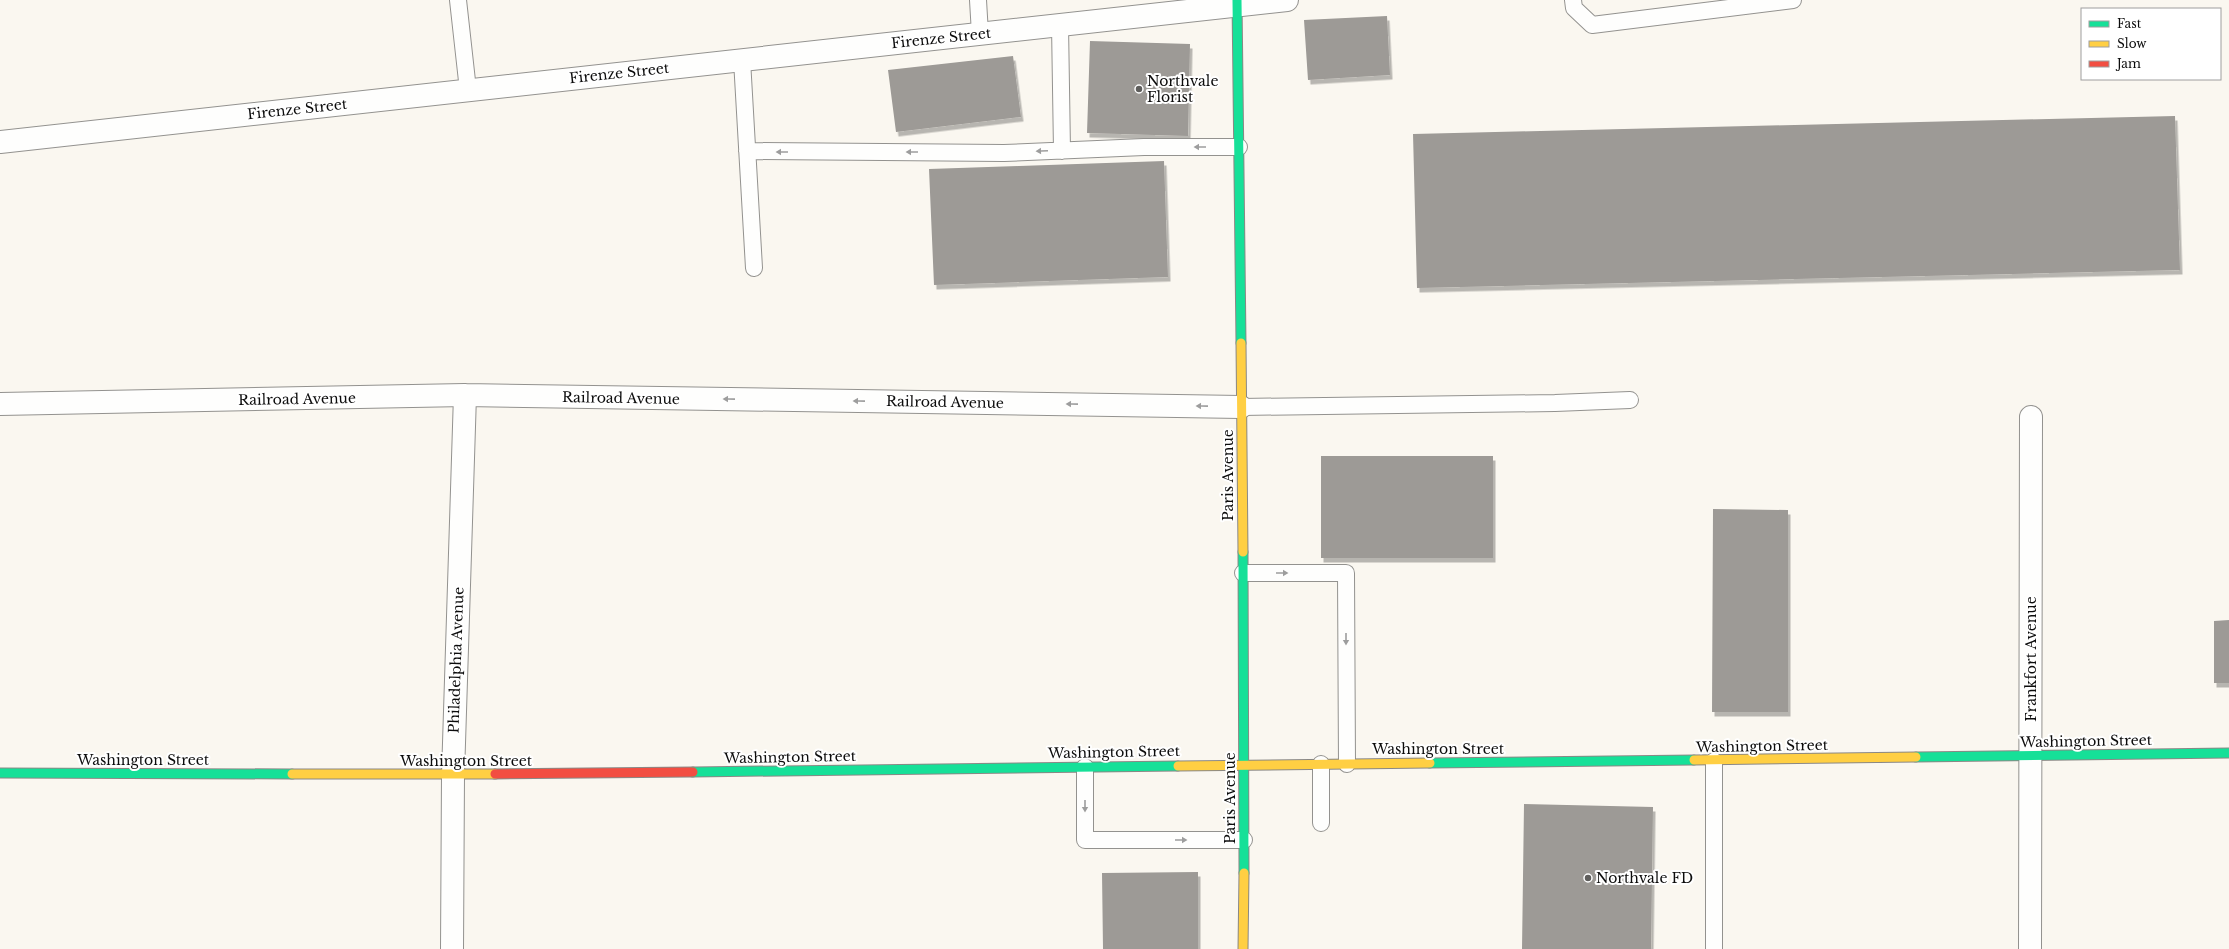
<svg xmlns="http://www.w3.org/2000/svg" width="2229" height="949" viewBox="0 0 2229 949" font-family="'Libre Baskerville',serif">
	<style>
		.building { fill: #9d9a96; filter: url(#shadow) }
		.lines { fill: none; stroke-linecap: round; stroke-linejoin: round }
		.lane-casing { stroke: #93928f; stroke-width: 18 }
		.street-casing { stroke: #93928f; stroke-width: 24 }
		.fast-casing { stroke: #8a8885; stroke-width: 11 }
		.slow-casing { stroke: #8a8885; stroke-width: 11 }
		.jam-casing { stroke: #8a8885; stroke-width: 11 }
		.lane { stroke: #fefefd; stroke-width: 16 }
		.street { stroke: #fefefd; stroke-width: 22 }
		.fast { stroke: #16e098; stroke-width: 9 }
		.slow { stroke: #ffcf43; stroke-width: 9 }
		.jam { stroke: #f24e42; stroke-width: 9 }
		.oneway { fill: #9d9d9d }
		.poi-dot { fill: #5f5e5c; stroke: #fff; stroke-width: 1.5 }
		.labels { text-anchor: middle; stroke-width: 4; stroke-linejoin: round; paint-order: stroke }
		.street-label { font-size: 14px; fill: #0c0c0c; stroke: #fff }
		.poi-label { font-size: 14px; fill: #0c0c0c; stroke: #fff; text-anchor: start }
	</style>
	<defs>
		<filter id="shadow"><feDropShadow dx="2.5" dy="4.5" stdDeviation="0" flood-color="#0004"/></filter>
	</defs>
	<rect width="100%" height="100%" fill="#faf7f0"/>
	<path class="building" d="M1387,16L1390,75L1308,80L1304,20Z
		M1090,41L1190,44L1188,136L1087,133Z
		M1013,56L1021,117L896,132L888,70Z
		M2175,116L2180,270L1417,288L1413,134Z
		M1164,161L1168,277L934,285L929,169Z
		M1321,456H1493V558H1321Z
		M1713,509L1788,510V712H1712Z
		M2229,620V683H2214V621Z
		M1524,804L1653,807L1651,949H1522Z
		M1198,872V949H1103L1102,873Z"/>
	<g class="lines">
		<g class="lane-casing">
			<path id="lane" d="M458,0L468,90
				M978,0L980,34
				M1573,0L1574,8L1592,25L1793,0
				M1060,25L1062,151
				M742,60L754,268
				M747,151L1004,153L1144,147H1239
				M1241,407L1555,403L1630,400
				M1243,573H1346L1347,764
				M1321,764V823
				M1085,767V840H1244
				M1714,949V761"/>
		</g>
		<g class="street-casing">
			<path id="street" d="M0,142L1287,0
				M0,404L465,395L1241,407
				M452,949L453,775L465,395
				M2030,949L2031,417"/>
		</g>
		<g class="fast-casing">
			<path id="fast" d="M1237,0L1241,343
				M1243,552L1244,873
				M1916,757L2229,753
				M1430,763L1694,760
				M693,772L1178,766
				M0,773L292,774"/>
		</g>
		<g class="slow-casing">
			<path id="slow" d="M1241,343L1243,552
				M1694,760L1916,757
				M1178,766L1430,763
				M292,774H495
				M1243,949L1244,873"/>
		</g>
		<g class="jam-casing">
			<path id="jam" d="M495,774L693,772"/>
		</g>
		<use href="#lane" class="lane"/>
		<use href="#street" class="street"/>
		<use href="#fast" class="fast"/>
		<use href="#slow" class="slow"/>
		<use href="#jam" class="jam"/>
	</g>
	<defs><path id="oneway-solid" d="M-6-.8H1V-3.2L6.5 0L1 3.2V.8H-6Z"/></defs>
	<g class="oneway">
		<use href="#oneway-solid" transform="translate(1200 147) rotate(-180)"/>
		<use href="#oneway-solid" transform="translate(1042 151) rotate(178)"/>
		<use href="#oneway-solid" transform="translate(782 152) rotate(-180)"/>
		<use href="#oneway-solid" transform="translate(912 152) rotate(-180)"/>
		<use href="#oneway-solid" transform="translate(729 399) rotate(-179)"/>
		<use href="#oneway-solid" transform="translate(859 401) rotate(-179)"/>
		<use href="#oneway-solid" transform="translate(1072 404) rotate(-179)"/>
		<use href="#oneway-solid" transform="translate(1202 406) rotate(-179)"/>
		<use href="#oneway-solid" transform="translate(1282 573)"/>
		<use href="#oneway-solid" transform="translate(1346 639) rotate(90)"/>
		<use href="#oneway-solid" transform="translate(1085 806) rotate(90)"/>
		<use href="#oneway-solid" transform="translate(1181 840)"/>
	</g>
	<g class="poi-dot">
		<circle cx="1139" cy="89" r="4"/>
		<circle cx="1588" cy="878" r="4"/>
	</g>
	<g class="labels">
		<g class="street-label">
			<text transform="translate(941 38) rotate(-6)" y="5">Firenze Street</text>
			<text transform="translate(619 73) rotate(-6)" y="5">Firenze Street</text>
			<text transform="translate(297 109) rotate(-6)" y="5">Firenze Street</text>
			<text transform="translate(621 398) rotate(1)" y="5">Railroad Avenue</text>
			<text transform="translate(297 399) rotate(-1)" y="5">Railroad Avenue</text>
			<text transform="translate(945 402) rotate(1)" y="5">Railroad Avenue</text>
			<text transform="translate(1228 475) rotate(-90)" y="5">Paris Avenue</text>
			<text transform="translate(2031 659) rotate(-90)" y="5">Frankfort Avenue</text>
			<text transform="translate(456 660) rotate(-88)" y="5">Philadelphia Avenue</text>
			<text transform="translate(2086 741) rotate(-1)" y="5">Washington Street</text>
			<text transform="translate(1762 746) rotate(-1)" y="5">Washington Street</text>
			<text x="1438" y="754">Washington Street</text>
			<text transform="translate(1114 752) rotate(-1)" y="5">Washington Street</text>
			<text transform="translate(790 757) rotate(-1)" y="5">Washington Street</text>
			<text x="143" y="765">Washington Street</text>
			<text x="466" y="766">Washington Street</text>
			<text transform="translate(1230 798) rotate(-90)" y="5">Paris Avenue</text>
		</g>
		<g class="poi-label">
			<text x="1147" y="86">Northvale<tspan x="1147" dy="16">Florist</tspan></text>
			<text x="1596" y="883">Northvale FD</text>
		</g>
	</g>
	<rect x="2081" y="8" width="140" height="72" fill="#ffffff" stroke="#9e9e9e"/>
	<rect x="2089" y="21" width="20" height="6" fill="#16e098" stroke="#9e9e9e"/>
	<text x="2117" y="28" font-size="12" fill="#0c0c0c">Fast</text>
	<rect x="2089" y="41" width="20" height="6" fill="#ffcf43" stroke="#9e9e9e"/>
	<text x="2117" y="48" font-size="12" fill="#0c0c0c">Slow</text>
	<rect x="2089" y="61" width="20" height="6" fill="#f24e42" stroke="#9e9e9e"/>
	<text x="2117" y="68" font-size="12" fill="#0c0c0c">Jam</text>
</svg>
